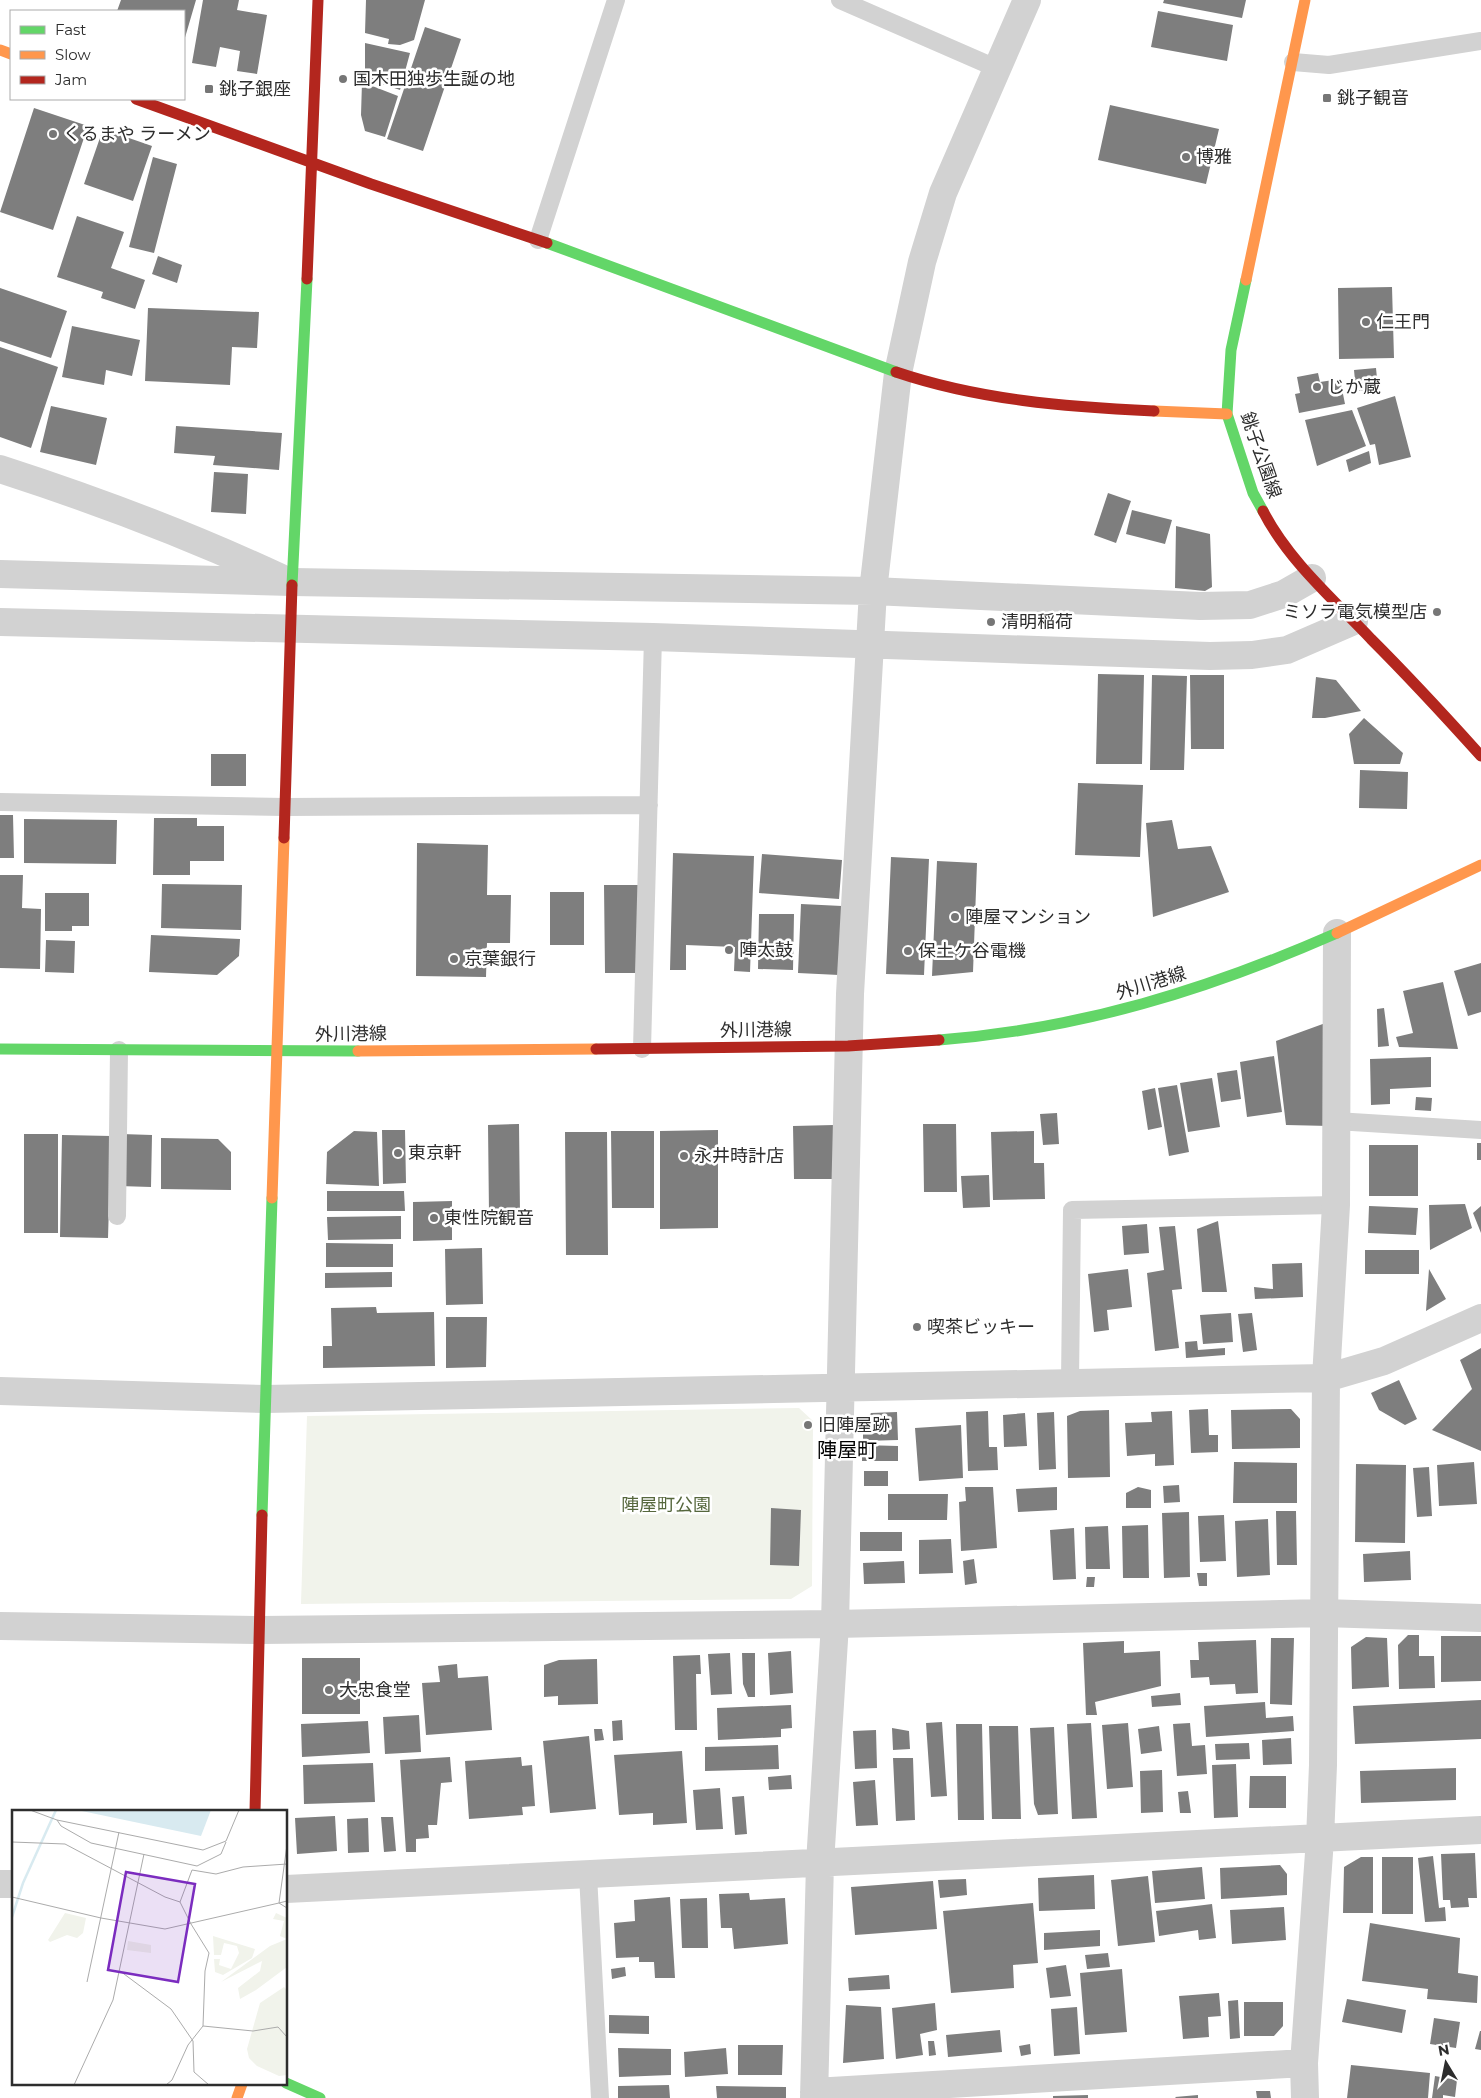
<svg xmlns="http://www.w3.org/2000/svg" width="1481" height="2098" viewBox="0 0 1481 2098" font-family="Montserrat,'Noto Sans JP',sans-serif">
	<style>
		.green { fill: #f1f3eb }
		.building { fill: #7e7e7e }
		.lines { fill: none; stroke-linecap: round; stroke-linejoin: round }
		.lane { stroke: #d2d2d2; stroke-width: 18 }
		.street { stroke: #d2d2d2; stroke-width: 28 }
		.fast { stroke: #63d668; stroke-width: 11 }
		.slow { stroke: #ff974d; stroke-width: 11 }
		.jam { stroke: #b3261e; stroke-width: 11 }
		.poi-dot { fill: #767676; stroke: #fff; stroke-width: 2 }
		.labels { text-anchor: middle; stroke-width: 5; stroke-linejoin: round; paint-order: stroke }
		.poi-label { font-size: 18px; fill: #2d2d2d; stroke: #fff; text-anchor: start }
		.street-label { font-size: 18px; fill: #2d2d2d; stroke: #fff }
		.park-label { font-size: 18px; fill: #56673d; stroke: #fff }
		.quarter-label { font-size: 20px; fill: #000; stroke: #fff }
		.inset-river { fill: none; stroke: #d8eaf0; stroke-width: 2.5 }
		.inset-road { fill: none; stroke: #ababab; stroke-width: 1 }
		.view { fill: #7b2cbf; fill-opacity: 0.15; stroke: #7b2cbf; stroke-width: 2.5 }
		.inset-edge { fill: none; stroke: #2d2d2d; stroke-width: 2.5 }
	</style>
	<rect width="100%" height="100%" fill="#fff"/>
	<path class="green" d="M799,1408L813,1421L812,1586L791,1599L301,1604L307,1416Z"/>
	<path class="building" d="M121,0H196L184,41V11H117Z
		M203,0H239L237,10L267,15L257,74L237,71L240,51L220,47L216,67L192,63Z
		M366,0H425L414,40L400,45L388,44L389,39L365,33Z
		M1164,0H1246L1242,18L1163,3Z
		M1158,11L1233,25L1227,61L1151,47Z
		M425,27L461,39L423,151L387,139Z
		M365,43L410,53L400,90L365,78Z
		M362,82L398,96L385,137L365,131L361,115Z
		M1110,105L1219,129L1206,184L1098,160Z
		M34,108L88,126L53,230L0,212Z
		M103,129L152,146L133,201L84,184Z
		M153,157L177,164L154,253L129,247Z
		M77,216L124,232L111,268L145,280L135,309L101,298L103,292L57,277Z
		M158,256L182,265L177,283L152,274Z
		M1392,287L1394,358L1339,359L1338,288Z
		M0,288L67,311L51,358L0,341Z
		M148,308L259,312L257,348L232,347L230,385L145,381Z
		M72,326L140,340L132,376L106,370L104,385L62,377Z
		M0,347L58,367L31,448L0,437Z
		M1376,368L1378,389L1356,391L1354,370Z
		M1318,373L1320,382L1340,379L1345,404L1299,413L1295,394L1300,393L1297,377Z
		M1395,396L1411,457L1379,465L1375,444L1370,445L1357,408Z
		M51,406L107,418L96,465L40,452Z
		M1352,410L1366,446L1317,466L1305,420Z
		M176,426L282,433L279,470L213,465L215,456L174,453Z
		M1369,451L1371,463L1349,472L1346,460Z
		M214,472L248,474L246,514L211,512Z
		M1108,493L1131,501L1116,543L1094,535Z
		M1132,510L1172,520L1165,544L1126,534Z
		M1176,526L1210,534L1212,587L1205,591L1175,588Z
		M1098,674L1144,675L1142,764H1096Z
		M1152,675L1187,676L1184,770H1150Z
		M1190,675H1224V749H1191Z
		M1316,677L1336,680L1361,711L1325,718H1312Z
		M1364,718L1403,753L1400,764H1354L1349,734Z
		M211,754H246V786H211Z
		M1360,770L1408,772L1407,809L1359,808Z
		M1078,783L1143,785L1140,857L1075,855Z
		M0,815H13L14,858H0Z
		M154,818H197V826H224V861H190V875H153Z
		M24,819L117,820L116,864L24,863Z
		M1172,820L1178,849L1211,846L1229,892L1153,917L1146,823Z
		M417,843L488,845L487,895H511L510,943H487L486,977L416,976Z
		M673,853L754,856L750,972L734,971L735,947L686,945V970H670Z
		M762,854L842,860L839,899L759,893Z
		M891,857L929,859L924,975L886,974Z
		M937,861L977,863L973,972L932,976Z
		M0,875H23L22,908L41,909L40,969L0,968Z
		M162,884L242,885L241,930L161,928Z
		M604,885H639L640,973H605Z
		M550,892H584V945H550Z
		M45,893H89V926H72V931H45Z
		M801,904L842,906L839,975L798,973Z
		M759,914H794L793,970L758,969Z
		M151,935L240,939L239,956L217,975L149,972Z
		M46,940L75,941L74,973L45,972Z
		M1481,963V1012L1468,1016L1454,971Z
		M1443,982L1458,1049L1399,1047L1396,1037L1413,1033L1403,991Z
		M1384,1008L1389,1046L1378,1047L1377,1009Z
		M1331,1021L1330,1126L1286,1125L1276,1041Z
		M1274,1056L1282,1112L1247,1117L1240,1062Z
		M1431,1057V1087L1390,1089V1104L1371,1105L1370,1059Z
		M1237,1070L1241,1099L1221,1102L1217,1073Z
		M1212,1078L1220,1127L1188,1132L1180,1083Z
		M1177,1085L1189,1152L1169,1156L1158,1088Z
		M1155,1088L1162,1127L1148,1130L1142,1091Z
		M1416,1097L1432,1098L1431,1111L1415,1110Z
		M1057,1113L1059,1144L1043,1145L1040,1114Z
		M519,1124L520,1214H489L488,1125Z
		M923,1124H956L957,1192H924Z
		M834,1125L835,1179H794L793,1126Z
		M382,1130H405L406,1183L383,1184Z
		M718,1130V1228L660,1229V1131Z
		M354,1131L377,1132L379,1186L326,1184L327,1152Z
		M611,1131H654V1208H612Z
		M1034,1131V1163H1044L1045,1199L993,1200L991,1132Z
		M565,1132H607L608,1255H566Z
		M24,1134H58V1233H24Z
		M121,1134L152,1135L151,1187L119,1186Z
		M62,1135L111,1136L108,1238L60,1237Z
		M161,1138L218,1139L231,1152V1190L161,1189Z
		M1477,1143H1481V1160H1477Z
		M1369,1145H1418V1196H1369Z
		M989,1175L990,1207L963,1208L961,1176Z
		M327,1191H404L405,1211H327Z
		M452,1201V1240L413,1241V1202Z
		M1465,1204L1472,1228L1430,1250L1429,1205Z
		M1369,1206L1418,1208L1416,1235L1368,1233Z
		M1481,1206V1233L1473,1213Z
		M401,1216V1239L328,1240L327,1217Z
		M1218,1221L1227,1292H1202L1197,1229Z
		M1147,1224L1149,1253L1124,1255L1122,1226Z
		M1175,1226L1182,1289L1172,1290L1179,1348L1155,1351L1147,1273L1164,1270L1159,1227Z
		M326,1243L393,1244V1267H326Z
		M482,1248L483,1304L446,1305L445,1249Z
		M1365,1250H1419V1274H1365Z
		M1302,1263L1303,1297L1255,1299L1254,1287L1273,1289L1272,1264Z
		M1128,1269L1132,1307L1107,1310L1109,1330L1094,1332L1088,1274Z
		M1429,1269L1446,1299L1426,1311Z
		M392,1272V1287L325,1288V1273Z
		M376,1307L377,1313L434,1312L435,1366L323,1368V1346H332L331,1308Z
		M1231,1313L1233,1342L1203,1344L1200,1315Z
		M1252,1313L1257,1350L1243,1352L1238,1314Z
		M446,1317H487L486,1367L446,1368Z
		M1197,1341L1198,1350L1225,1348V1355L1186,1358L1185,1342Z
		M1481,1348V1451L1432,1430L1472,1389L1460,1360Z
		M1399,1380L1417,1419L1405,1425L1379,1410L1371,1393Z
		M1208,1409L1209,1435H1218V1452L1191,1453L1189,1410Z
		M1291,1409L1300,1419V1448L1232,1449L1231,1410Z
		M1109,1410L1110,1477L1068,1478L1067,1416L1080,1411Z
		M988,1411L989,1447H997L998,1470L968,1471L966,1412Z
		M1172,1411L1174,1465L1155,1466V1454L1127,1456L1125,1423L1152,1422L1151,1412Z
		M897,1412L898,1440L863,1441V1425L871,1413Z
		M1054,1412L1056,1469L1039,1470L1037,1413Z
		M1025,1413L1027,1446L1004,1447L1003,1415Z
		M961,1425L963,1478L919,1481L915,1428Z
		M862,1445L898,1446V1461H862Z
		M1234,1462L1297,1463V1503H1233Z
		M1474,1462L1477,1504L1439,1506L1437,1465Z
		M1356,1464L1406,1465L1405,1543L1355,1542Z
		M1429,1467L1432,1516L1417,1517L1413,1468Z
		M864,1471H888V1486H864Z
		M1179,1485L1180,1502L1164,1503L1163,1486Z
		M965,1487H993L997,1548L961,1551L959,1502L966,1501Z
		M1057,1487V1510L1018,1512L1016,1489Z
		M1138,1487L1151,1490V1508H1126V1493Z
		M888,1494H948L947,1520H888Z
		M771,1508L801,1510L799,1566L770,1565Z
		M1276,1511H1296L1297,1565H1277Z
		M1189,1512L1190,1577L1164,1578L1162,1513Z
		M1224,1515L1226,1561L1200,1562L1198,1516Z
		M1268,1519L1270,1575L1237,1577L1235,1521Z
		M1148,1525L1149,1578H1123L1122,1526Z
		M1108,1526L1110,1569H1086L1085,1527Z
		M1074,1528L1076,1579L1053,1580L1050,1530Z
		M860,1532H902V1551H860Z
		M951,1539L953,1573L919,1574V1540Z
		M1410,1551L1411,1580L1364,1582L1363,1554Z
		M974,1559L977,1583L965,1585L963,1561Z
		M904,1561L905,1583L864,1584L863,1563Z
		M1197,1573H1207V1586H1199Z
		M1087,1577H1095L1094,1587H1086Z
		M1408,1635H1419V1656H1434L1435,1688L1399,1689L1398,1645Z
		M1441,1636H1481V1681L1441,1682Z
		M1366,1637L1387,1638L1389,1687L1352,1689L1351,1647Z
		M1271,1638H1294L1292,1705L1270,1704Z
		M1256,1640L1258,1693L1236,1694L1235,1684L1210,1685L1209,1677L1191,1678L1190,1660H1199L1198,1642Z
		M1124,1641V1653L1160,1651L1161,1686L1095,1702L1097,1715H1086L1083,1643Z
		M791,1651L793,1693L770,1695L768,1653Z
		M730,1653L732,1694L711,1695L708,1654Z
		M742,1653H755V1697H748L743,1684Z
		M700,1655L701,1674H696L697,1730H675L673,1656Z
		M302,1658H360V1714H302Z
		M597,1659L598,1704L558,1705V1696L544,1697V1665L559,1660Z
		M457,1664L458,1678L488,1676L492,1730L426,1735L422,1683L440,1682L438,1666Z
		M1180,1693L1181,1705L1152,1707L1151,1696Z
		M1481,1700V1739L1355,1744L1353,1706Z
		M1265,1702L1266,1718L1293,1716L1294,1731L1206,1737L1204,1706Z
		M791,1705L792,1728L781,1729V1737L718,1740L717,1708Z
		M419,1715L421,1752L385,1754L383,1717Z
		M622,1720L623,1740L613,1741L612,1721Z
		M368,1721L370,1753L302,1757L301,1724Z
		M942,1722L947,1796L931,1797L926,1723Z
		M1091,1723L1097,1818L1072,1819L1067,1724Z
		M1128,1723L1133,1787L1107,1789L1102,1725Z
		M1190,1723L1192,1746L1205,1745L1207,1774L1177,1776L1173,1724Z
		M956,1724H982L984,1820H958Z
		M989,1726H1018L1021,1819H992Z
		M1159,1726L1162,1751L1141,1754L1138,1729Z
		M1054,1727L1058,1814L1038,1815L1034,1804L1030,1728Z
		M892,1728L909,1731L910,1749L893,1750Z
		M594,1729H602L604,1740L595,1741Z
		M876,1730L877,1768L855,1769L853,1731Z
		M589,1736L596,1809L550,1813L543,1741Z
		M1291,1738L1292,1764L1263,1765L1262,1740Z
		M1249,1743L1250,1759L1216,1760L1215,1744Z
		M778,1745L779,1769L705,1771V1747Z
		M682,1751L687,1823L653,1825V1813L619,1815L614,1755Z
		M450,1757L452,1782L441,1783L437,1825H428L429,1838L416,1839V1852H406L400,1760Z
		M521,1757L522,1766L532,1765L535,1806L522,1807L523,1815L469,1819L465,1761Z
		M893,1758H913L915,1820L896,1821Z
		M373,1763L375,1802L304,1804L303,1765Z
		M1236,1764L1238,1817L1214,1818L1212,1765Z
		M1456,1768V1800L1361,1803L1360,1771Z
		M1162,1770L1163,1812L1141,1813L1140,1771Z
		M791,1775L792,1789L769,1790L768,1777Z
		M1250,1776H1286V1808H1249Z
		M875,1780L878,1825L856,1826L853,1782Z
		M720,1788L723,1829L696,1830L693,1790Z
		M1188,1791L1191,1813H1180L1178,1792Z
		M744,1796L747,1834L735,1835L732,1797Z
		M335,1816L337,1851L297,1854L295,1818Z
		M381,1817H393L396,1851L384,1852Z
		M368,1818L369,1852L348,1853L347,1819Z
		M1475,1853L1477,1898H1468L1469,1907L1451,1908L1450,1900H1443L1441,1854Z
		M1433,1856L1439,1908L1445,1907L1446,1921L1425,1922L1418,1858Z
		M1361,1857H1373V1913H1343L1344,1867Z
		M1382,1857H1413V1914H1382Z
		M1280,1865L1287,1874V1895L1221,1899L1220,1868Z
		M1202,1867L1205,1899L1155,1903L1152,1871Z
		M1094,1875L1095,1909L1039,1911L1038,1878Z
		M1148,1876L1155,1942L1118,1946L1111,1880Z
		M966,1879L967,1895L940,1898L938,1880Z
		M933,1881L937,1929L855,1935L851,1887Z
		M749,1893L750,1900L785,1898L788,1944L734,1949L732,1928H721L719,1894Z
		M670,1897L675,1978H655L654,1962H639V1957L616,1958L614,1923L635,1921L634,1900Z
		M707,1898L708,1948H682L680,1899Z
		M1033,1903L1038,1963L1013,1965L1014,1988L951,1993L943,1911Z
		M1212,1904L1216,1938L1199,1940L1198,1930L1159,1936L1156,1911Z
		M1284,1907L1286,1940L1232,1944L1230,1910Z
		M1370,1923L1460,1938L1458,1973L1478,1976L1477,2003L1427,1999L1428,1989L1362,1981Z
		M1100,1930V1946L1044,1950V1933Z
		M1108,1953L1110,1967L1087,1969L1085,1955Z
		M1066,1965L1071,1996L1050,1998L1046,1968Z
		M625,1967L626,1976L612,1979L611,1969Z
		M1122,1969L1127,2032L1085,2035L1080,1973Z
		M889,1975L890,1989L849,1991L848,1978Z
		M1219,1993L1221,2016L1208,2017L1209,2037L1183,2039L1179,1996Z
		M1347,1999L1406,2010L1402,2033L1342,2022Z
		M1238,2000L1240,2038L1230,2039L1228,2001Z
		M1244,2002H1283V2026L1274,2036H1244Z
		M935,2003L937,2030L920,2034L923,2055L896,2059L892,2008Z
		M846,2005L881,2007L884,2059L843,2063Z
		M1077,2007L1080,2054L1054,2056L1051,2009Z
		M609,2015L649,2016V2034L609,2033Z
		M1434,2018L1460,2022L1456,2048L1430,2044Z
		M1000,2030L1002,2052L948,2057L946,2035Z
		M1480,2031H1481V2050L1475,2049Z
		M928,2041H934L936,2055L929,2056Z
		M1030,2044L1031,2054L1021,2056L1019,2046Z
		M738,2045H783L782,2075H738Z
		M618,2048L671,2049V2075L619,2077Z
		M726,2048L728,2074L685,2077L684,2052Z
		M1351,2065L1430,2073L1428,2098H1347Z
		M1435,2076L1457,2080L1455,2097L1443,2095V2098H1432Z
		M669,2085L670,2098H618V2086Z
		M716,2086L786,2087V2098H717Z
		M1256,2091H1270L1271,2098H1257Z
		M1088,2095V2098H1053V2096Z
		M1198,2095V2098H1176L1175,2097Z"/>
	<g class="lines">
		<path class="lane" d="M840,0L996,68
			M1293,62L1329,65L1481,41
			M538,240L616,0
			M0,802L285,807L649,805
			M642,1049L653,637
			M1336,1121L1481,1130
			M117,1216L119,1050
			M1070,1382L1072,1210L1336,1205
			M588,1875L600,2098"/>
		<path class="street" d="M0,469C96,500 189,535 281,578
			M0,574L292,582L873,591L1200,606L1250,605L1284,594L1312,578
			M0,622L653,637L1210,656L1252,655L1287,650L1354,621
			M0,1391L265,1399L1326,1378L1384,1361L1481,1318
			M0,1626L260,1630L835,1624L1323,1613L1481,1618
			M0,1884H14
			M286,1889L1481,1830
			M814,2092L1304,2063
			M814,2098L820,1863L835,1624L850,994L873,591L898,373L922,262L943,193L1027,0
			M1305,2098L1304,2063L1320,1839L1323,1765L1326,1378L1336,1205L1337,933"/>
		<path class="fast" d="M547,243L896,372
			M1246,280L1231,350L1227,414L1253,493L1263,511
			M292,585L307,279
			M939,1040C1081,1029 1207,990 1337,933
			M0,1049L358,1051
			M262,1515L272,1198
			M286,2083L320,2098"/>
		<path class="slow" d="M0,50L11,54
			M1246,280L1305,0
			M1154,411L1227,414
			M1337,933L1481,865
			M358,1051L596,1049
			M272,1198L284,838
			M237,2098L242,2084"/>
		<path class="jam" d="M136,99L371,184L547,243
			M307,279L318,0
			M896,372C979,400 1066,407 1154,411
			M1263,511C1288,560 1333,599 1371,639C1409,677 1445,716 1481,756
			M284,838L292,585
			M596,1049L848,1046L939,1040
			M255,1812L262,1515"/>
	</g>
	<g class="poi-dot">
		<circle cx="343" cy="79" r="5"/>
		<rect x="204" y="84" width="10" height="10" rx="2.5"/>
		<rect x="1322" y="93" width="10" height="10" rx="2.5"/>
		<circle cx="53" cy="134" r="5"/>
		<circle cx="1186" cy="157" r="5"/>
		<circle cx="1366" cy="322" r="5"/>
		<circle cx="1317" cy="387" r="5"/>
		<circle cx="1437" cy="612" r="5"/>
		<circle cx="991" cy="622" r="5"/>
		<circle cx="955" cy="917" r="5"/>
		<circle cx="729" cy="950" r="5"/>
		<circle cx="908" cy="951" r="5"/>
		<circle cx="454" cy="959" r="5"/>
		<circle cx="398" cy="1153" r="5"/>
		<circle cx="684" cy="1156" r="5"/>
		<circle cx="434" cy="1218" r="5"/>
		<circle cx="917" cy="1327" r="5"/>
		<circle cx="808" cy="1425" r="5"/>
		<circle cx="329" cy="1690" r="5"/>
	</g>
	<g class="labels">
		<g class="poi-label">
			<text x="353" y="85">国木田独歩生誕の地</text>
			<text x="219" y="95">銚子銀座</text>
			<text x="1337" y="104">銚子観音</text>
			<text x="63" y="140">くるまや ラーメン</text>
			<text x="1196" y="163">博雅</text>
			<text x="1376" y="328">仁王門</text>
			<text x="1327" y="393">じか蔵</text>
			<text x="1427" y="618" text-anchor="end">ミソラ電気模型店</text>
			<text x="1001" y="628">清明稲荷</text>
			<text x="965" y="923">陣屋マンション</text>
			<text x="739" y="956">陣太鼓</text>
			<text x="918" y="957">保土ケ谷電機</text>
			<text x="464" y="965">京葉銀行</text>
			<text x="408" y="1159">東京軒</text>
			<text x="694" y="1162">永井時計店</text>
			<text x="444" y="1224">東性院観音</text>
			<text x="927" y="1333">喫茶ビッキー</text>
			<text x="818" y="1431">旧陣屋跡</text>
			<text x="339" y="1696">大忠食堂</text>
		</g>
		<g class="street-label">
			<text transform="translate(1261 455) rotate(71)" y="6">銚子公園線</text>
			<text transform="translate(1151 983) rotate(-17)" y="6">外川港線</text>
			<text transform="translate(756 1030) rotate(-1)" y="6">外川港線</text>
			<text transform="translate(351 1034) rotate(-1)" y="6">外川港線</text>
		</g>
		<g class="park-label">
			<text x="666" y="1511">陣屋町公園</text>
		</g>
		<g class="quarter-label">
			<text x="847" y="1457">陣屋町</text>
		</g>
	</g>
	<g transform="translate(12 1810)">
		<rect width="275" height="275" fill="#fff"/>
		<path d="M53,103L74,108L71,123L65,128L55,125L38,132L36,130ZM264,103L275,108V129L268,126L272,111L261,109ZM201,126L243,139L240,148L211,165L203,162L202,149H208L207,155L219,159L227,143L225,136L212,133L209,145H202ZM275,129V157L244,180L228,189L226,178L248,161L250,151L209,172L258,136ZM116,131L139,135V143L115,140ZM272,177L275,180V265L267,266L245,256L237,248L235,239L248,193Z" fill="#f1f3eb"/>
		<path d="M65,0H199L189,26Z" fill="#d8eaf0"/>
		<path class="inset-river" d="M0,107L11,73L44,0"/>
		<path class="inset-road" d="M18,0L45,10L191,40L214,31L227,0M45,10L49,16L79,33L185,56L209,44L214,32M0,32L53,34L153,87L168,92M275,35L267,93L275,91M0,87L89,108L153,119L267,93L275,98M179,114L168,92L180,60L204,64L231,57L275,54M108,161L159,199L181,231L182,262L197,275M75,172L107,22M191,216L241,221L266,217L275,227M62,275L101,190L132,44M154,275L160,270L176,235L191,216L193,161L197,143L179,114"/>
		<path class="view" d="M114,62L183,74L166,172L96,160Z"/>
		<rect width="275" height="275" class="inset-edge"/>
	</g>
	<rect x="10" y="10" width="175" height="90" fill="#ffffff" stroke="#ababab"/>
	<rect x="20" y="26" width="25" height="8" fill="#63d668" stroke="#ababab"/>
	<text x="55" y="35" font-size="15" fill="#2d2d2d">Fast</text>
	<rect x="20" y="51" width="25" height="8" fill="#ff974d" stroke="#ababab"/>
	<text x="55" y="60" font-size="15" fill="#2d2d2d">Slow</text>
	<rect x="20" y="76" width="25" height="8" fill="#b3261e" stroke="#ababab"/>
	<text x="55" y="85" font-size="15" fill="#2d2d2d">Jam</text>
	<g transform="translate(1446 2063) rotate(350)" stroke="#ffffff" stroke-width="4" paint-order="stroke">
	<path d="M0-4L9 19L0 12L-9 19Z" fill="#2d2d2d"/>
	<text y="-8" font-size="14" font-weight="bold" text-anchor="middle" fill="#2d2d2d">N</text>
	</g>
</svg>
